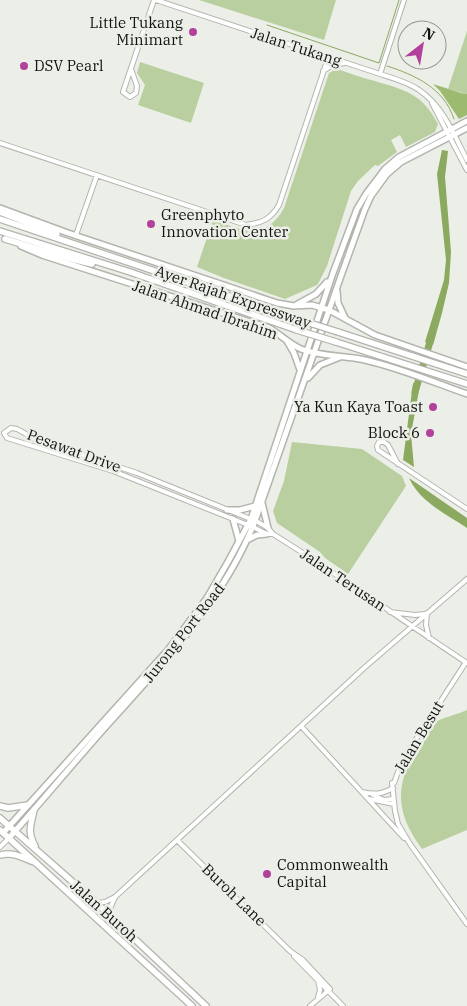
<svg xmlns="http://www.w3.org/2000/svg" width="467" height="1006" viewBox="0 0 467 1006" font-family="'IBM Plex Serif',serif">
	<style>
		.green { fill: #bacfa0 }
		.forest { fill: #9cba70 }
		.water { fill: #8ba95f }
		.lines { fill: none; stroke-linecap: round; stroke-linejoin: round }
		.stream { stroke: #8ba95f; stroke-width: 1 }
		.river { stroke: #8ba95f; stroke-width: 7 }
		.minor-casing { stroke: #b2b5ae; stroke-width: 6 }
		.major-casing { stroke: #b2b5ae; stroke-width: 8 }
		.highway-casing { stroke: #b2b5ae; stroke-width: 8 }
		.minor { stroke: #fff; stroke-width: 4 }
		.major { stroke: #fff; stroke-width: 5 }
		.highway { stroke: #fff; stroke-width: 5.5 }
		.highway-bridge-casing { stroke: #b2b5ae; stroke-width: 8; stroke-linecap: butt }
		.highway-bridge { stroke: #fff; stroke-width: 5.5 }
		.poi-dot { fill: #b3419b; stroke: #ecefe8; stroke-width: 2 }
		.labels { text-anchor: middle; stroke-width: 5; stroke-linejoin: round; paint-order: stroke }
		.poi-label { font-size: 15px; fill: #131412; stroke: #ecefe8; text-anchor: end }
		.street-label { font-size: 15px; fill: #131412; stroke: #ecefe8 }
	</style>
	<rect width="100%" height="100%" fill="#ecefe8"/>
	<path class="green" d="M199,0H336L324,40Z
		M467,31V94L448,89Z
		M140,62L204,83L191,123L138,105L145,85L137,73Z
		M337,69C350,73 362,78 375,81C405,90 423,94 438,124L435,132L406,147L400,135L391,140L397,152L378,166L375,165L358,181L351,191L327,266L319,282L317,285L285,299L224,278L197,267L213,220C242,230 266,241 284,208L329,73Z
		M292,442L362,449L402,476L406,486L348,574L325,558L320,552L277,523L273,511L284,481Z
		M467,710V830L422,849C395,813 394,784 419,746C423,739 428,728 434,723C440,718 459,714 467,710Z"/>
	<path class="forest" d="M433,84L461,93L467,94V115L459,119L440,91Z"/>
	<path class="water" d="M442,150L448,151L445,177L451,252L449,283L442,313L433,345L425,342L444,280L446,260L437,174Z
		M413,383L420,385L411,434L414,467L403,460Z
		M409,478L467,518V528C446,514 420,502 409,478Z"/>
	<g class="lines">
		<path class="stream" d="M267,25L379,63L399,0
			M387,66C415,75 444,88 454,119"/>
		<path class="river" d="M415,392L432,335"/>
		<g class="minor-casing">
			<path id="minor" d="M156,0L380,74C393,78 408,82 419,90C443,106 454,135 467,160
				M131,69L137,86L136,93L130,97L123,92L154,0
				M323,71L331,66L344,63
				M380,74L404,0
				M432,103L467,170
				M0,143L246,225C262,223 271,219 279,205L328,58
				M76,235L97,175
				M398,464L388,445L384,442H379L377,446L378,450L467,509
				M273,534H267L253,527L113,471L7,438L4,433L11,428L17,429L35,439L137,473L258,522L268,528L273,534C339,575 402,620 467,663
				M390,612L415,615L425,614
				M427,613L426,625L429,638
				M466,662L402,761L394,783H392L395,811L398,824L410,844L467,924
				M301,726L404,838
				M362,792C375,795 382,794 393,788
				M373,795L384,800L393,799
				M369,799L394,804
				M177,840L290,951L303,960L330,989
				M0,847L9,838
				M96,903L105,902L115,897L364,668L467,579
				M108,913L115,897
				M294,956L343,1006
				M318,980L320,990L318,997
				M310,1006L330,989"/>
		</g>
		<g class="major-casing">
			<path id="major" d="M0,208L68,233L277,303L294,306L312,305L329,310L375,335L467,367
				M21,246L42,255L269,328C280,334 289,344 301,349C322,357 344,355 365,360C400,368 433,382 467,394
				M337,291L338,303L345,318
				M296,305L316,294L327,282
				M287,341L294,353L300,370
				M308,378L320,365L340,357
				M262,503L268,528
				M227,510H240L255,506
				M233,519L239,541
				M247,540L257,535L267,534
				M3,833L168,650L207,598L229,560L251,519L333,273L357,209L366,194L385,169L399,157L467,121
				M9,838C43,800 75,761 109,723C165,661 224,600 255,521L342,273L365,209L371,196L387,174L401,162L467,128"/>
		</g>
		<g class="highway-casing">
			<path id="highway" d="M0,212L57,234
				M0,219L300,320
				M0,231L130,272L297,330
				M5,239L64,257L92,264
				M338,332L467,374
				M336,342L467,384
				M0,806L8,808L28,805
				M34,810C31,824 27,832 35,846
				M0,818L91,898L206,1006
				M0,830L192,1006
				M0,855C14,852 21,857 34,862"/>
		</g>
		<use href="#minor" class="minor"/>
		<use href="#major" class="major"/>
		<use href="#highway" class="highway"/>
		<g class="highway-bridge-casing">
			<path id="highway-bridge" d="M300,320L338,332
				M297,330L336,342"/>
		</g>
		<use href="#highway-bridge" class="highway-bridge"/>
	</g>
	<g class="poi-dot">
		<circle cx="193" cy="32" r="5"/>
		<circle cx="24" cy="66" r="5"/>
		<circle cx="151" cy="224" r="5"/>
		<circle cx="433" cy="407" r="5"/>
		<circle cx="430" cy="433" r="5"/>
		<circle cx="267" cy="874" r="5"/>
	</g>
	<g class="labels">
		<g class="poi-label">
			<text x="183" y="28">Little Tukang<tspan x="183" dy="17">Minimart</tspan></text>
			<text x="34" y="71" text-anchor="start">DSV Pearl</text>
			<text x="161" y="220" text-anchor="start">Greenphyto<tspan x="161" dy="17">Innovation Center</tspan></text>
			<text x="423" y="412">Ya Kun Kaya Toast</text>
			<text x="420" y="438">Block 6</text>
			<text x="277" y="870" text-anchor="start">Commonwealth<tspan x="277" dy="17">Capital</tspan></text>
		</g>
		<g class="street-label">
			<text transform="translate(296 47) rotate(18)" y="5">Jalan Tukang</text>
			<text transform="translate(233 297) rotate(19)" y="5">Ayer Rajah Expressway</text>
			<text transform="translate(205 310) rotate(19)" y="5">Jalan Ahmad Ibrahim</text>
			<text transform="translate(74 451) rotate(20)" y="5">Pesawat Drive</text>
			<text transform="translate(343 580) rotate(34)" y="5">Jalan Terusan</text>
			<text transform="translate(184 633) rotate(-52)" y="5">Jurong Port Road</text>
			<text transform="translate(419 737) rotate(-59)" y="5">Jalan Besut</text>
			<text transform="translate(234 895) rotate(44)" y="5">Buroh Lane</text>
			<text transform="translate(104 911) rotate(42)" y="5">Jalan Buroh</text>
		</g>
	</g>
	<g transform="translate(422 45) rotate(31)"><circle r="24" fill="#ecefe8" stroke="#959792"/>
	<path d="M0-4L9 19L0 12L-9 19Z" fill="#b3419b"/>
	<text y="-8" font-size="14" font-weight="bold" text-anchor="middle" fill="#131412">N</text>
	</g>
</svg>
